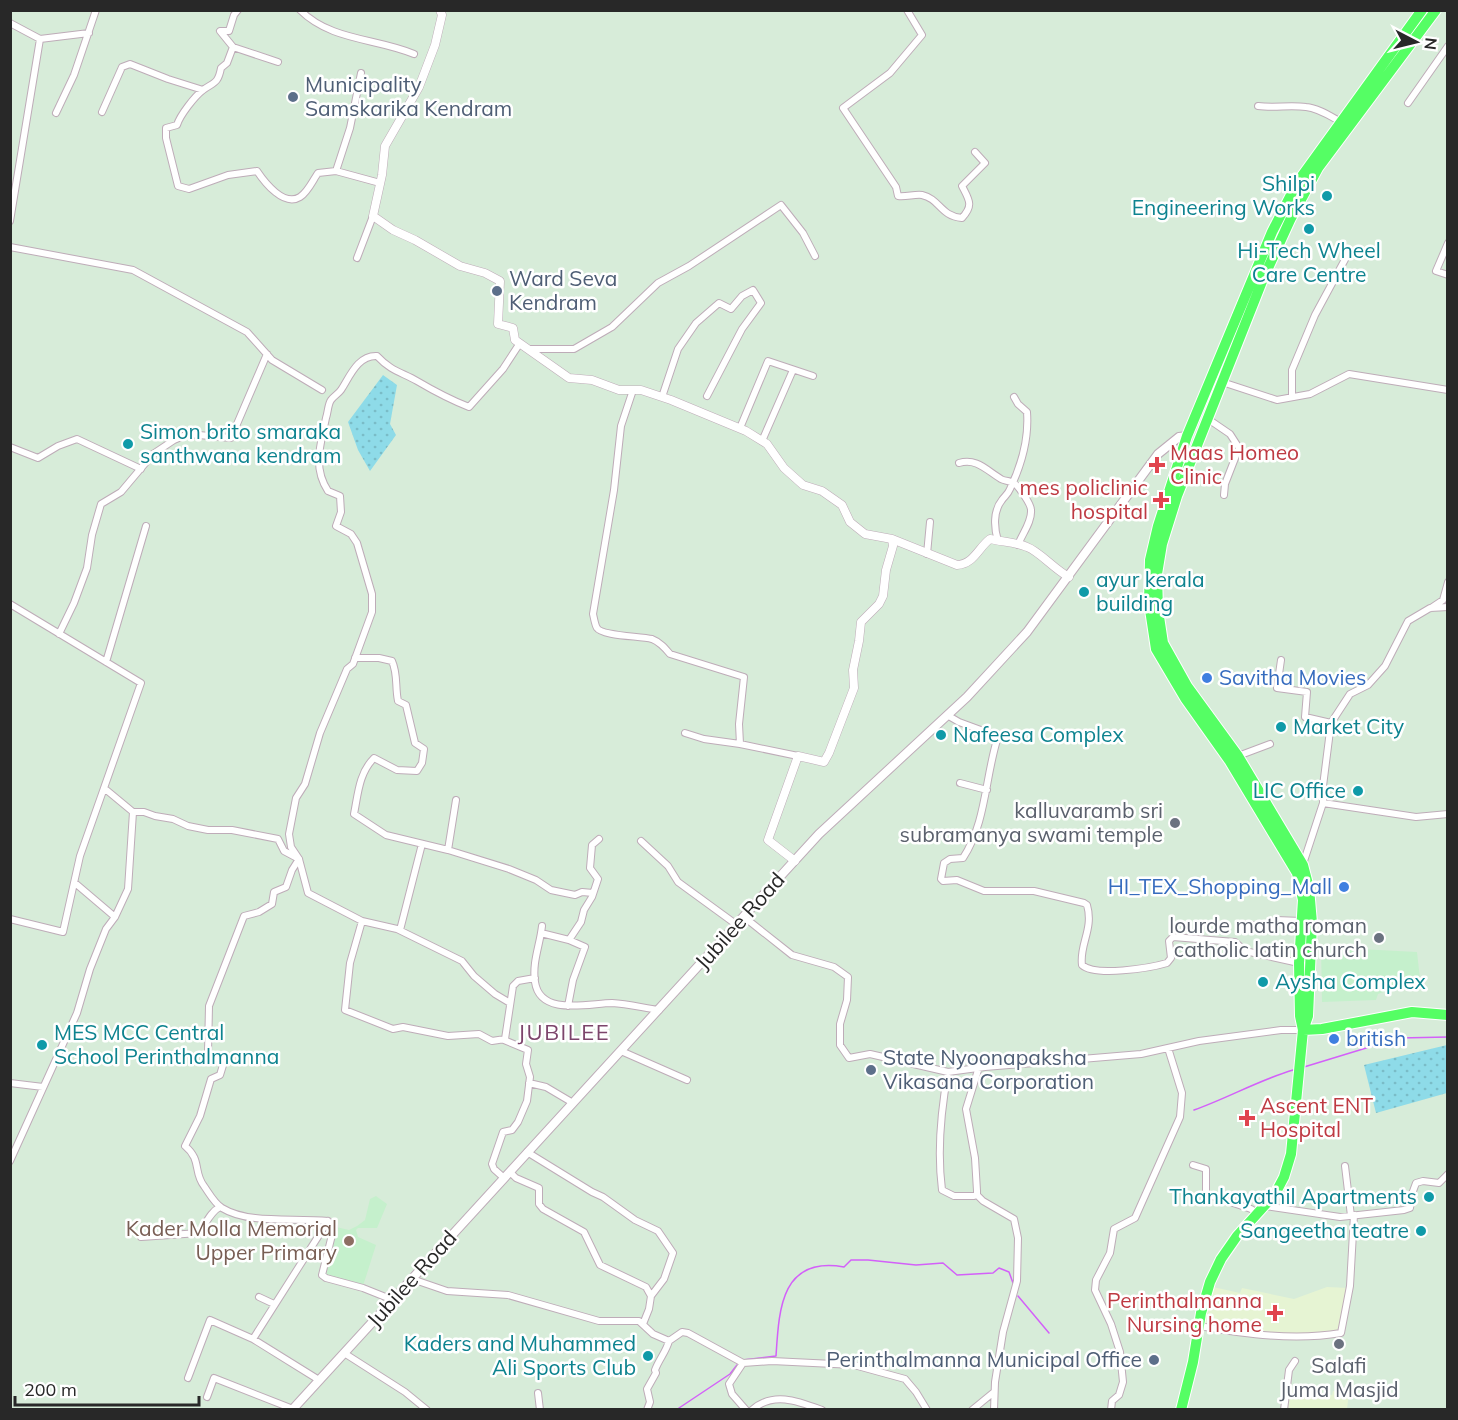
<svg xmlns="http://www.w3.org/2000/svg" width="1458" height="1420" viewBox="0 0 1458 1420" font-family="Mulish,sans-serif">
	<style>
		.education { fill: #c5f0cc }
		.medical { fill: #e6f4d3 }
		.grass { fill: url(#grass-dots) }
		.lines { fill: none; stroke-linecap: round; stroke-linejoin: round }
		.stream { stroke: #d360f9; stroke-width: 1.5 }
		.minor-casing { stroke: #beacb8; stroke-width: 8 }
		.tertiary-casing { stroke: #beacb8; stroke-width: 9 }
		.secondary-casing { stroke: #beacb8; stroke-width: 10 }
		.trunk-casing { stroke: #fff; stroke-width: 12 }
		.minor { stroke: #fff; stroke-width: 6 }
		.tertiary { stroke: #fff; stroke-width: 8 }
		.secondary { stroke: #fff; stroke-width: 8 }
		.trunk { stroke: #55fe64; stroke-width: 10 }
		.service-dot { fill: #5c6f8a; stroke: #fff; stroke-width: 2 }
		.culture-dot { fill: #0f9aa8; stroke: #fff; stroke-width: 2 }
		.health-dot { fill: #e0444e; stroke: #fff; stroke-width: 2 }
		.shop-dot { fill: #3f7fe0; stroke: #fff; stroke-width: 2 }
		.worship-dot { fill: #6b7280; stroke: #fff; stroke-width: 2 }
		.education-dot { fill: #8d6e63; stroke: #fff; stroke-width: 2 }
		.labels { text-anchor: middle; stroke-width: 5; stroke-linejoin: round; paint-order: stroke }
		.service-label { font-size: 21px; fill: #4e5e75; stroke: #fff; text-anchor: start }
		.culture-label { font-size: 21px; fill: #0d838f; stroke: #fff; text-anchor: start }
		.health-label { font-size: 21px; fill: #be3a42; stroke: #fff; text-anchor: start }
		.shop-label { font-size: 21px; fill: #366cbe; stroke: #fff; text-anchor: start }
		.worship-label { font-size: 21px; fill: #5b616d; stroke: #fff; text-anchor: end }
		.street-label { font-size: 21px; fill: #282828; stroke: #fff }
		.education-label { font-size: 21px; fill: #785e54; stroke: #fff; text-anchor: end }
		.neighbourhood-label { font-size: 22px; letter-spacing: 1.5px; fill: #7c456b; stroke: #fff }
	</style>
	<defs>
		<pattern id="grass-dots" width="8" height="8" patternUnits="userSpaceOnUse" patternTransform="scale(1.5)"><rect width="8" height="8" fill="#8edbe8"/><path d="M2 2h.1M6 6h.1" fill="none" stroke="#7abcc7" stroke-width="1.8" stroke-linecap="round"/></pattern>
	</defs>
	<rect width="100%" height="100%" fill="#d7ecd9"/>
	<path class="education" d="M1321,947L1417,952L1420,979L1378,994L1376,1000L1322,1002Z
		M376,1196L387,1204L377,1228H358L356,1230L358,1237L376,1245L363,1286L322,1275L336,1227L349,1230L357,1226L365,1220L370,1199Z"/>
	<path class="medical" d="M1213,1287L1240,1293L1242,1288L1294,1299L1327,1287L1349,1288L1339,1332L1320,1335L1254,1332L1201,1325Z
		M1290,1389L1332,1395L1333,1391L1349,1393L1347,1409H1287Z"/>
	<path class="grass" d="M383,375L397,385L390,424L396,435L370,471L358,450L348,422Z
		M1447,1045V1093L1376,1113L1364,1065Z"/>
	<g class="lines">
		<path class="stream" d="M1304,1067L1399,1038L1448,1037
			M1194,1110C1228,1098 1259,1080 1293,1070
			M1018,1296L1049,1333
			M743,1360L776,1356C779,1309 781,1256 844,1267L851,1260H868L916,1265L943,1263L957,1275L993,1273L999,1268L1009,1272L1013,1283
			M676,1410L730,1374L737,1365"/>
		<g class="minor-casing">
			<path id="minor" d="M300,10C331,41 376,38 414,54
				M907,10L922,35L890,73L843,108L896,187L898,196C906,197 915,194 922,195C940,199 940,216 962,218C974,205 969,200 962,186L985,163L975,152
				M10,23L40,39L10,221
				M40,39L89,33
				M233,47L220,31H229L234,15L238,10
				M278,62L233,47L227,63L221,68C218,84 214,82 203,90C195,96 180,115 177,125L166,128V138L178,186L189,189L228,175L257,171C265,183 284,207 300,197C308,192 313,180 318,173L336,171L380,183
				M1408,103L1448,46
				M1258,106C1274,108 1290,105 1306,107C1318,108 1330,116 1341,122
				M102,112L122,67L130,64L168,79L203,90
				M56,113L74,75L96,10
				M336,171L350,128L361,73
				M1448,243L1436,271L1448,275
				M10,247L133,270L247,332L272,360L322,390
				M357,258L373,216
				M530,349H574L612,327L658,283L689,266L781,205L803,233L815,256
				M1222,382L1277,400L1310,394L1349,374L1448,390
				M633,390L621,426L614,490L593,614C594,618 595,625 597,628C602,636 640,636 652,639C660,642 665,648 670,654L744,677L739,724L740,744L798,756
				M662,397L678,349L696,323L719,303L731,309L742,296L753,290L761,303L742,329L707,396
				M1292,397V370L1315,315L1349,252
				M1208,419L1230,434L1239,448L1225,484L1224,495
				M740,428L768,361L813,376
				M762,441L793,370
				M10,447L38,458L58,446L77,439L141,469
				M959,463C977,458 986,470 1001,479C1004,481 1011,481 1014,483C1019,487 1031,504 1031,510C1032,522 1022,534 1018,545
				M998,541C994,528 993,511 1002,500C1005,496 1008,494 1010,489C1021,466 1029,438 1027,412L1018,404L1014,397
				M927,554L930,522
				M10,604L141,683L104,788L133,812H144L155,816L173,819L188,826L208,830H232L278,839L284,851L299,859L292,870L286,887L274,892L272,904L259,912L244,916L209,1006L208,1053L224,1062L220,1075L211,1079L200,1116L185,1146C202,1160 193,1172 204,1186C209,1193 214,1203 222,1208C250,1225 295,1217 328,1221L253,1339
				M1431,608L1443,600L1448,582
				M59,634L74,603L87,568L92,535L101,504L121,492L153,454L174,440L188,434L231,438L267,354
				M355,658H379L392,661C398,674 395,687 398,701L406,705L415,743L424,749L422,763L417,771L397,770L374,758C359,773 358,794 354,814L386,835L448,850L509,869L536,880L551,890L575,895L582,892L593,893
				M1281,660L1277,688L1307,692L1305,717L1331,723L1323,786V803
				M106,662L146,526
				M947,715L959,722L997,736V740C985,779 986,823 963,858L950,859L944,863L941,879L943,881L957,880L984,891H1034L1084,903L1087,905C1094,929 1079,945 1082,965C1095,977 1150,968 1167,963L1171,958L1169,941L1173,937L1235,942L1245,951L1299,963
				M1331,723L1350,694L1368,685L1385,666L1408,621L1430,608L1448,607
				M685,733L704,739L740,744
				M1238,756L1270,744
				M960,783L987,790
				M641,841L668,866L678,882L737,925
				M448,850L456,800
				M1303,864L1323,803L1416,817L1448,814
				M75,883L115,917
				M744,917L792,955L834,967L848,977L847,1000L840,1024V1045L849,1058L870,1054L948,1072L985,1067L1141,1054L1199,1041L1281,1030H1303
				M10,919L63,932L80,856L104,788
				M362,921L350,963L345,1010L393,1029L403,1027L448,1036L479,1034L492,1041L505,1039L513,986L518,981L535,978
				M1245,924L1266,927L1276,920L1301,921
				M542,926C540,945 532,962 535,982C540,1017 590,1003 612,1003C628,1004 644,1008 659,1010
				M400,930L422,844
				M541,933L569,940L585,947L573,980L568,1006
				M569,940L581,922L584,910L592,897L598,879L590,868L592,845L599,839
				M510,1003L495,994L474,976L462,961L397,929L362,921L308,893L299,859L291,847L289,834L296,798L305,784L320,733L347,669L353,664L372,612V594L357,543L351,534L336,526L341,512L340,496L328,491C312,467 321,443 326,418C328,412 328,404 331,400C334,396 338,394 341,390C350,376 358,355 377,356C391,371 401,372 417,381C434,391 451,400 469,407L503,369L520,343
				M504,1040L528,1050L526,1064L530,1077L527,1101L518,1122L512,1130L503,1132L492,1164L494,1169L504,1178
				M621,1051L687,1080
				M948,1072C941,1110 937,1151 942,1190L954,1196H974L977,1195V1191L975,1158L966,1109L979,1067
				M10,1083L43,1087
				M529,1083L546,1087L573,1103
				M527,1152L592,1192L603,1197L635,1220L658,1231L673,1253L664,1279L651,1296
				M10,1161L77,1013L90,969L106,929L115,917L128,889L133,812
				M1193,1165L1206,1169V1193L1209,1195L1251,1209L1258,1214
				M1345,1166L1351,1216
				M510,1172L516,1178L539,1188V1204L543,1209L584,1232L600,1265L646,1287L651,1296L649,1309L643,1324
				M977,1195L983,1201L1014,1219L1018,1238L1017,1281L1003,1332L995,1382L994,1410
				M1265,1206L1340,1217L1404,1210L1410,1208L1412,1194L1416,1183L1423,1181L1439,1183L1448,1174
				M328,1221L334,1227L322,1275L326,1278L363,1288L393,1300
				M141,1237L199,1233C206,1224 210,1212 220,1207
				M412,1279L447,1291L508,1295L599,1321H639L653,1334L669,1341L682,1332L688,1333L743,1363L772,1361L854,1365L905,1379L916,1392L927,1410
				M259,1297L274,1304
				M1199,1326C1246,1334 1294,1341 1341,1333L1350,1286L1354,1215
				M344,1353L405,1392L427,1410
				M743,1363L729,1384L732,1394L746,1410
				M188,1378L210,1320L253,1339L319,1380
				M538,1393L540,1410
				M207,1397L214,1378L293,1409
				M647,1410L650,1402L647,1389L656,1373L655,1370C659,1359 666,1352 669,1341
				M752,1410C773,1391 798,1401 822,1410
				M972,1410L994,1392
				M1111,1410L1112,1401L1119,1395L1123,1382L1120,1352L1111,1324L1095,1290L1096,1280L1110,1253L1114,1229L1135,1218L1180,1117L1182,1093L1168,1048
				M1284,1410L1289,1370L1295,1361"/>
		</g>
		<g class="tertiary-casing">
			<path id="tertiary" d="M440,10L442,15L435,45L419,87L385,146L382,175L373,216L393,230L415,240L460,266L485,273L500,281L498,324L513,328L515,340L569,378L592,380L619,390H641L671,400L746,431L767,444L784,468L803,485L822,491L842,505L850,522L865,534L892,539L957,565C974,564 978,548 990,539C1002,542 1016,542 1027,547C1039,551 1055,570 1069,577
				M795,861L768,840L798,756L824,762L829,753L854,688L853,670L859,641L861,622L879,604L883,596L886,570L893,546L892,539"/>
		</g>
		<g class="secondary-casing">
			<path id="secondary" d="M292,1410L819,834L967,697L1027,632L1158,454L1179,437L1187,436"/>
		</g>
		<g class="trunk-casing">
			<path id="trunk" d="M1303,1030L1308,1016L1312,923L1309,888L1303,865L1238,756L1187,686L1163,643L1158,610L1157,574L1162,544L1177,496L1263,279L1291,218L1318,168L1436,10
				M1303,1030L1322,1029L1412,1012L1448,1015
				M1181,1410L1193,1362L1201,1313L1210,1282L1221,1259L1237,1236L1275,1194L1284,1177L1291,1154L1303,1030L1300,1016L1299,963L1303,900L1297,873L1229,760L1185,698L1156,649L1149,603L1150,560L1158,526L1187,436L1272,232L1297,183L1422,10"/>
		</g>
		<use href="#minor" class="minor"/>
		<use href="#tertiary" class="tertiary"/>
		<use href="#secondary" class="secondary"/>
		<use href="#trunk" class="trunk"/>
	</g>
	<g class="service-dot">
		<circle cx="293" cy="97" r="6"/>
		<circle cx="497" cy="291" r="6"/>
		<circle cx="871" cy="1070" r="6"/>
		<circle cx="1154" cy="1360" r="6"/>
	</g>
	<g class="culture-dot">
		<circle cx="1327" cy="196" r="6"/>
		<circle cx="1309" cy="229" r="6"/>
		<circle cx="128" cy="444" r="6"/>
		<circle cx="1084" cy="592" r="6"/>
		<circle cx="1281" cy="727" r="6"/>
		<circle cx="941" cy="735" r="6"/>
		<circle cx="1358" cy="791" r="6"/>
		<circle cx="1263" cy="982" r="6"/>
		<circle cx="42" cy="1045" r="6"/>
		<circle cx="1429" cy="1197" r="6"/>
		<circle cx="1421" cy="1231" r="6"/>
		<circle cx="648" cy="1356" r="6"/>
	</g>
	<g class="health-dot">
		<path d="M1154 456h6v6h6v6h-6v6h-6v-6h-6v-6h6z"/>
		<path d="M1158 491h6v6h6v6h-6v6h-6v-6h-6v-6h6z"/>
		<path d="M1244 1109h6v6h6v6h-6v6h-6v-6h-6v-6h6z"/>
		<path d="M1272 1304h6v6h6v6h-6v6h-6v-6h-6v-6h6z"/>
	</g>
	<g class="shop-dot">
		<circle cx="1207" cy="678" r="6"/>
		<circle cx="1344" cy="887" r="6"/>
		<circle cx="1334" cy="1039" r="6"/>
	</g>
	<g class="worship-dot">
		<circle cx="1175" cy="823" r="6"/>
		<circle cx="1379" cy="938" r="6"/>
		<circle cx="1339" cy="1344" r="6"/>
	</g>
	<circle class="education-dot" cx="349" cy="1241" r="6"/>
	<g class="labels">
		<g class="service-label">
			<text x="305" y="92">Municipality<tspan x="305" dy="24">Samskarika Kendram</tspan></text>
			<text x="509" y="286">Ward Seva<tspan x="509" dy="24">Kendram</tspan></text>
			<text x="883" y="1065">State Nyoonapaksha<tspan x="883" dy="24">Vikasana Corporation</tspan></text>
			<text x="1142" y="1367" text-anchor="end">Perinthalmanna Municipal Office</text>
		</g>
		<g class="culture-label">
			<text x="1315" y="191" text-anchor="end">Shilpi<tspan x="1315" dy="24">Engineering Works</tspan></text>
			<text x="1309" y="258" text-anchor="middle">Hi-Tech Wheel<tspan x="1309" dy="24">Care Centre</tspan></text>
			<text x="140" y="439">Simon brito smaraka<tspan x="140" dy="24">santhwana kendram</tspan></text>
			<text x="1096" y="587">ayur kerala<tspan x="1096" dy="24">building</tspan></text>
			<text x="1293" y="734">Market City</text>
			<text x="953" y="742">Nafeesa Complex</text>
			<text x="1346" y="798" text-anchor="end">LIC Office</text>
			<text x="1275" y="989">Aysha Complex</text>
			<text x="54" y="1040">MES MCC Central<tspan x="54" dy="24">School Perinthalmanna</tspan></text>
			<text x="1417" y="1204" text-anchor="end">Thankayathil Apartments</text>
			<text x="1409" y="1238" text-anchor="end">Sangeetha teatre</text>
			<text x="636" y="1351" text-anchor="end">Kaders and Muhammed<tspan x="636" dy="24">Ali Sports Club</tspan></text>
		</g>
		<g class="health-label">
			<text x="1170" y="460">Maas Homeo<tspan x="1170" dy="24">Clinic</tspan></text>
			<text x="1148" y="495" text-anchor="end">mes policlinic<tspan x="1148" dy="24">hospital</tspan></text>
			<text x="1260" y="1113">Ascent ENT<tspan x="1260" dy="24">Hospital</tspan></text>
			<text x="1262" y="1308" text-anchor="end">Perinthalmanna<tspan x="1262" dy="24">Nursing home</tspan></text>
		</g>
		<g class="shop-label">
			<text x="1219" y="685">Savitha Movies</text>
			<text x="1332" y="894" text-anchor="end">HI_TEX_Shopping_Mall</text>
			<text x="1346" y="1046">british</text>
		</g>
		<g class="worship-label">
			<text x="1163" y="818">kalluvaramb sri<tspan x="1163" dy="24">subramanya swami temple</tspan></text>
			<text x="1367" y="933">lourde matha roman<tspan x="1367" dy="24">catholic latin church</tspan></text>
			<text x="1339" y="1373" text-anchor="middle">Salafi<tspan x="1339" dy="24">Juma Masjid</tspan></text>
		</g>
		<g class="street-label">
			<text transform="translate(740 921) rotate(-48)" y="7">Jubilee Road</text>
			<text transform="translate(412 1279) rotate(-48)" y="7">Jubilee Road</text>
		</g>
		<g class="education-label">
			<text x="337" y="1236">Kader Molla Memorial<tspan x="337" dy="24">Upper Primary</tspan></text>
		</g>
		<g class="neighbourhood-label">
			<text x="564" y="1040">JUBILEE</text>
		</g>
	</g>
	<rect width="1458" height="1420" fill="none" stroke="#282828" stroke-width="24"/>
	<g transform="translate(1416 42) rotate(97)" stroke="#ffffff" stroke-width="4.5" paint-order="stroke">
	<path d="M0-4.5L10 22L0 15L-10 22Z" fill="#282828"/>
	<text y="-9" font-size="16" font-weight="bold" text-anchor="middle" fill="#282828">N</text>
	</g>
	<path d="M15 1396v9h184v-9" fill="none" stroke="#282828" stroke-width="3"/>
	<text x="24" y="1396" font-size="18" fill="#282828" stroke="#ffffff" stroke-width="4.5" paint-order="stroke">200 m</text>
</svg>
